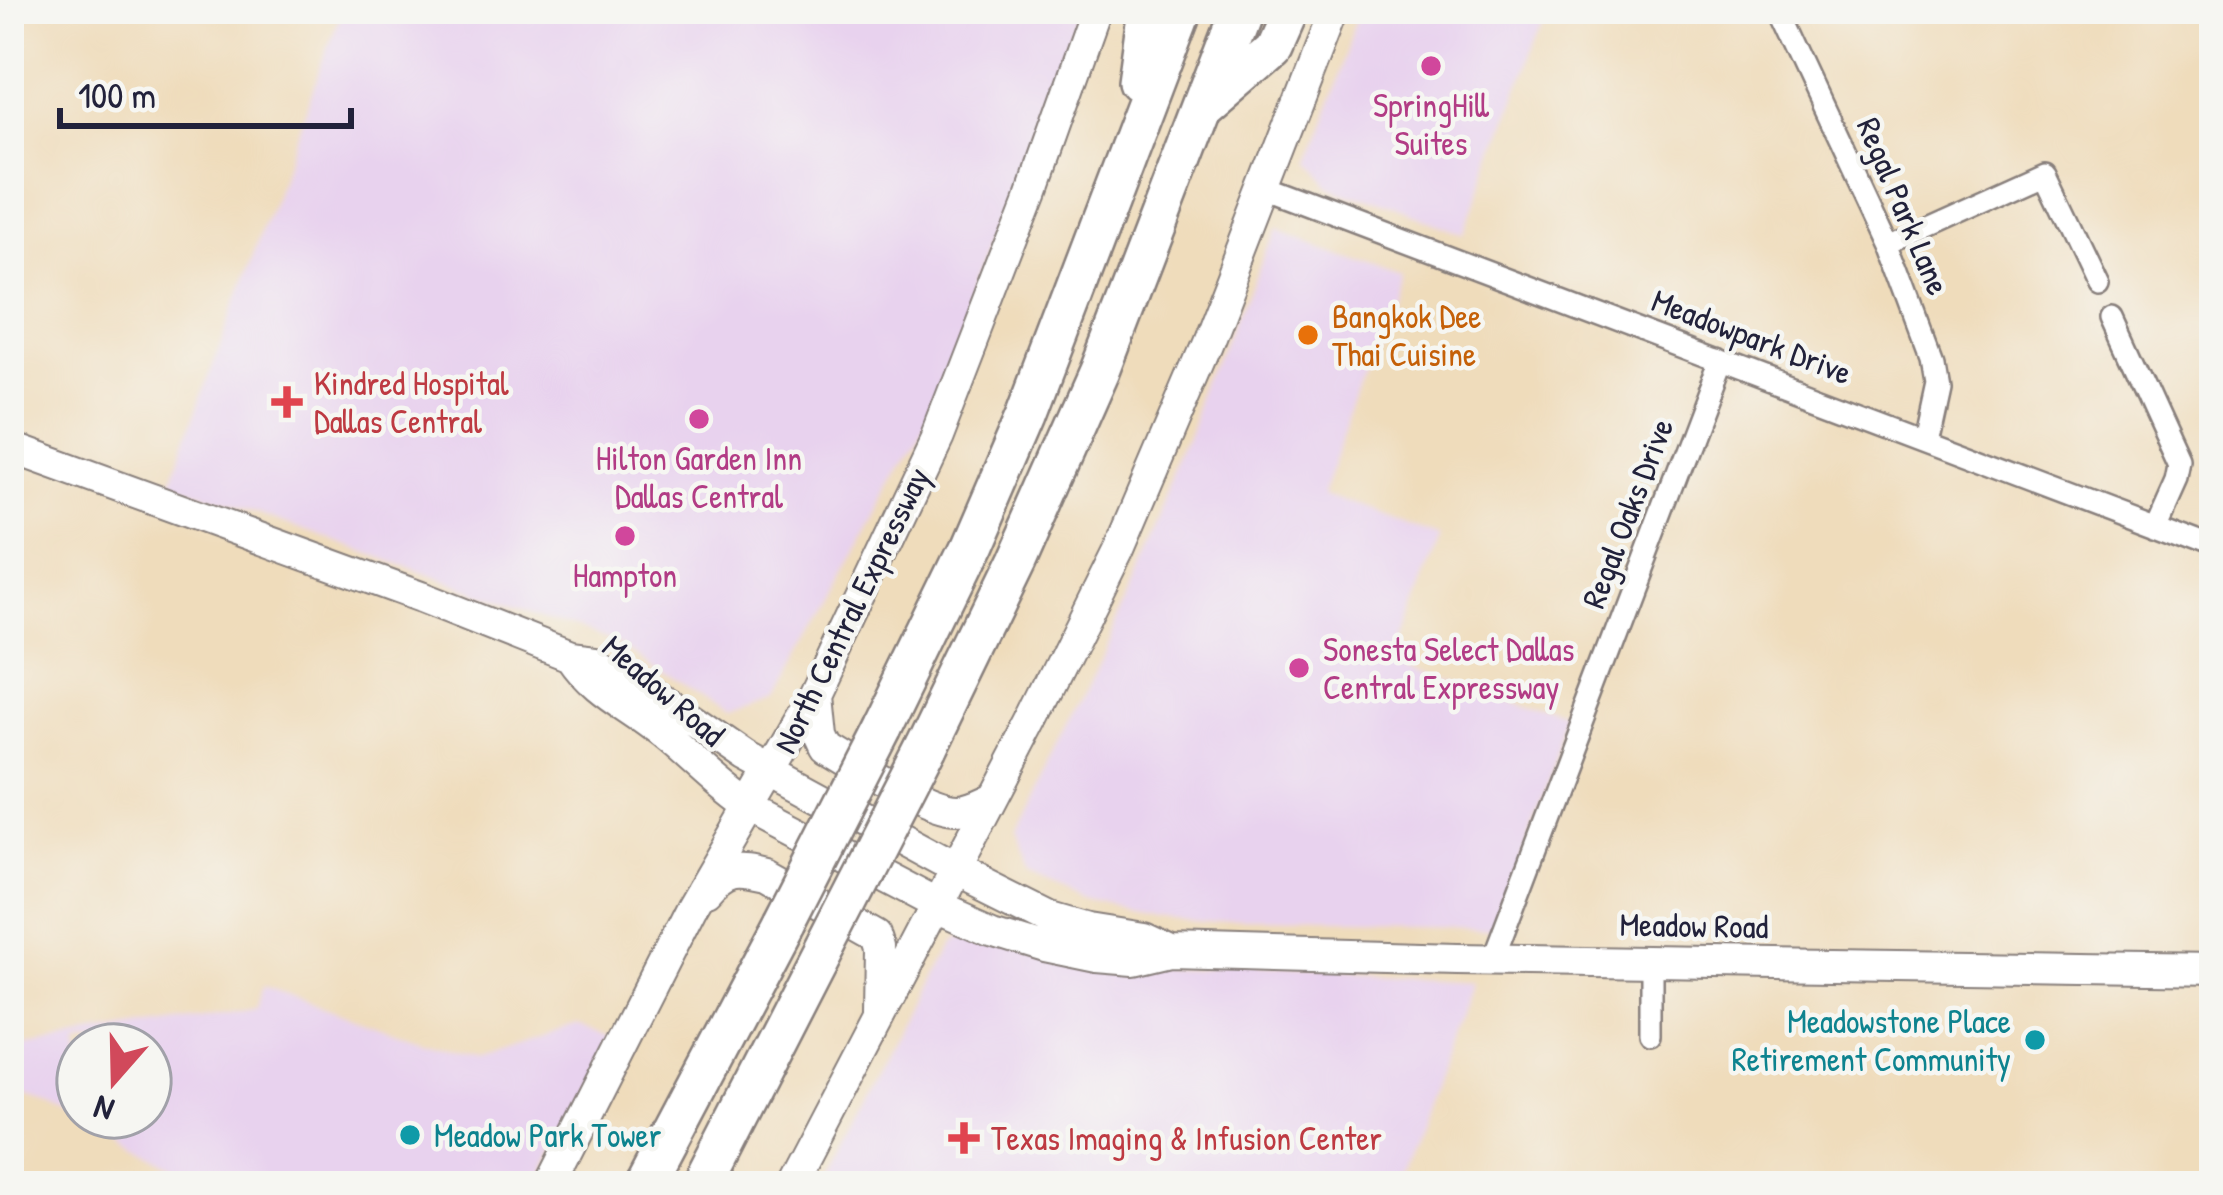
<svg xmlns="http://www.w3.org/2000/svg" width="2223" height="1195" viewBox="0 0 2223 1195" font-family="'Patrick Hand',sans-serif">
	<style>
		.built { fill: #e8d2ee; fill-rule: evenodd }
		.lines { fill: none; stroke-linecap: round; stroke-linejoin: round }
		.street-casing { stroke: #887f7b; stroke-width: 26 }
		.secondary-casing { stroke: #887f7b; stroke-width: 34 }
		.highway-casing { stroke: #887f7b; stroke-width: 44 }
		.street { stroke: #fff; stroke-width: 21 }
		.secondary { stroke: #fff; stroke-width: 30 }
		.highway { stroke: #fff; stroke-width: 39 }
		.highway-bridge-casing { stroke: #887f7b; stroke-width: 44; stroke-linecap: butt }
		.highway-bridge { stroke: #fff; stroke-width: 39 }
		.hotel-dot { fill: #d1479c; stroke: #f6f6f2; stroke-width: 4.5 }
		.food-dot { fill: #e8710a; stroke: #f6f6f2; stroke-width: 4.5 }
		.health-dot { fill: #e0444e; stroke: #f6f6f2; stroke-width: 4.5 }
		.culture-dot { fill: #0f9aa8; stroke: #f6f6f2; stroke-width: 4.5 }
		.labels { text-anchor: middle; stroke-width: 9; stroke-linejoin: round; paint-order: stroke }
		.hotel-label { font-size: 33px; fill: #b23c85; stroke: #f6f6f2 }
		.street-label { font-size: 33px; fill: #22223b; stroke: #f6f6f2 }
		.food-label { font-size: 33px; fill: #c56008; stroke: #f6f6f2; text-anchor: start }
		.health-label { font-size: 33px; fill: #be3a42; stroke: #f6f6f2; text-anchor: start }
		.culture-label { font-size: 33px; fill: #0d838f; stroke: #f6f6f2; text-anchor: end }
	</style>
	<rect width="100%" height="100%" fill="#f6f6f2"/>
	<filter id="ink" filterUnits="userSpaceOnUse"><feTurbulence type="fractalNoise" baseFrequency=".00833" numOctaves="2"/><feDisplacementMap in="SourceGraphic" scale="24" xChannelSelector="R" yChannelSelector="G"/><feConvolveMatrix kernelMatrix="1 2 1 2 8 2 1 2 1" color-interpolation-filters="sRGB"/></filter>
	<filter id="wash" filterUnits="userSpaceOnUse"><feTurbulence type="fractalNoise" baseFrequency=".004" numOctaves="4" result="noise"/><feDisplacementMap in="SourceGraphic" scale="48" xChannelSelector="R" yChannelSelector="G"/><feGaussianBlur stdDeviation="2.7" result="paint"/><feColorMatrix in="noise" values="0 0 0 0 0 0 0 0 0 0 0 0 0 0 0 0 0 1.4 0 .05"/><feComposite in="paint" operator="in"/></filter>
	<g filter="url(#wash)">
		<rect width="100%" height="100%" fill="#efdcbb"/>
		<path class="built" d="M342,9H1082L931,407L771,698L727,714L624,645L171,482Z
			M1359,9H1548L1465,235L1328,182L1304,156Z
			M1276,228L1399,272L1318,493L1440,538L1396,660L1570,723L1495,928L1244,925L1162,917L1094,904L1026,876L1010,839L1137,581L1196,446Z
			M967,935L1086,964L1472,982L1396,1186H819L939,949Z
			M264,986L424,1043L477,1058L579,1025L614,1038L534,1186H210L47,1103L9,1092V1049L248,1011L256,1008ZM78,1045H150V1117H78Z"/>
	</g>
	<g filter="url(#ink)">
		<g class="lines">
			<g class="street-casing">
				<path id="street" d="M1779,9L1888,243L1931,358L1935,381L1923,436
					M1267,189L2214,548
					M1888,243L2045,172L2097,281
					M2112,317L2179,464L2176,479L2155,526
					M1493,959L1720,360
					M1650,1035V960"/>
			</g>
			<g class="secondary-casing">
				<path id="secondary" d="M9,447L421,597L570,656L596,659L636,681L746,757L956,871L1050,918L1088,929L1144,938L1172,951
					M570,656C595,694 629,706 663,734C693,758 718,786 750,807L938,906L992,930L1044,946L1097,957L1134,960L1172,951L1457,959L2214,971
					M815,694L819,734L825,747C855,764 923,811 955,812C968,812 980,805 991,800
					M707,890C728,866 738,867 767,874L877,936L881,948L880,1011
					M550,1186L691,908L815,694L937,435L1032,189L1096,9
					M791,1186L1034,720L1119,548L1206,344L1336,9"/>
			</g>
			<g class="highway-casing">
				<path id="highway" d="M1138,81L1148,9
					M1206,102L1272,45L1288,9
					M882,729L971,546L1028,414L1182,9
					M925,749L1015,563L1100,371L1239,9
					M644,1186L784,921
					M701,1186L826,942"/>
			</g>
			<use href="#street" class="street"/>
			<use href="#secondary" class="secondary"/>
			<use href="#highway" class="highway"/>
			<g class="highway-bridge-casing">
				<path id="highway-bridge" d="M784,921L882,729
					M826,942L925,749"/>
			</g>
			<use href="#highway-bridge" class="highway-bridge"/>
		</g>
	</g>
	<g class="hotel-dot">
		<circle cx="1431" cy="66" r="12"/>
		<circle cx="699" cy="419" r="12"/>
		<circle cx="625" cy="536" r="12"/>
		<circle cx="1299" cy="668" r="12"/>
	</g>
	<circle class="food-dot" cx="1308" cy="335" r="12"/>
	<g class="health-dot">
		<path d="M281 384h12v12h12v12h-12v12h-12v-12h-12v-12h12z"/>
		<path d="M958 1120h12v12h12v12h-12v12h-12v-12h-12v-12h12z"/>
	</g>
	<g class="culture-dot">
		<circle cx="2035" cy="1040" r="12"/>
		<circle cx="410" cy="1135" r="12"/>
	</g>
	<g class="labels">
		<g class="hotel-label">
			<text x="1431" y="117">SpringHill<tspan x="1431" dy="38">Suites</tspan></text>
			<text x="699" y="470">Hilton Garden Inn<tspan x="699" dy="38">Dallas Central</tspan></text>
			<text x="625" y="587">Hampton</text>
			<text x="1323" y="661" text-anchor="start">Sonesta Select Dallas<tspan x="1323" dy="38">Central Expressway</tspan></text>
		</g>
		<g class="street-label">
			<text transform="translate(1904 206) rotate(67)" y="12">Regal Park Lane</text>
			<text transform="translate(1752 336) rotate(21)" y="12">Meadowpark Drive</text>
			<text transform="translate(1627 513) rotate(-69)" y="12">Regal Oaks Drive</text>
			<text transform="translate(851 610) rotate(-64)" y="12">North Central Expressway</text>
			<text transform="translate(664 690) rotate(41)" y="12">Meadow Road</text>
			<text transform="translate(1694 925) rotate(1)" y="12">Meadow Road</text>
		</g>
		<g class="food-label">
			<text x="1332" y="328">Bangkok Dee<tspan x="1332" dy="38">Thai Cuisine</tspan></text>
		</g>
		<g class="health-label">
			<text x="314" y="395">Kindred Hospital<tspan x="314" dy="38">Dallas Central</tspan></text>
			<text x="991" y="1150">Texas Imaging &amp; Infusion Center</text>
		</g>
		<g class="culture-label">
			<text x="2011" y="1033">Meadowstone Place<tspan x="2011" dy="38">Retirement Community</tspan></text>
			<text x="434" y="1147" text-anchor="start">Meadow Park Tower</text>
		</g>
	</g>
	<rect width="2223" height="1195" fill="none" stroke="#f6f6f2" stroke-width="48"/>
	<g transform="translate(114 1081) rotate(200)"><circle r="57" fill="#f6f6f2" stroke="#a1a1a9" stroke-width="3"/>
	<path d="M0-9L21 45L0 30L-21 45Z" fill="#d1495b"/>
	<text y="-18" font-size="33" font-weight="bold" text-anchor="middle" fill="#22223b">N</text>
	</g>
	<path d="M60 108v18h291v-18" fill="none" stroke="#22223b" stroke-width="6"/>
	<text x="78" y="108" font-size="36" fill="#22223b" stroke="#f6f6f2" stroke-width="9" paint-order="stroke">100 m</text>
</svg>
